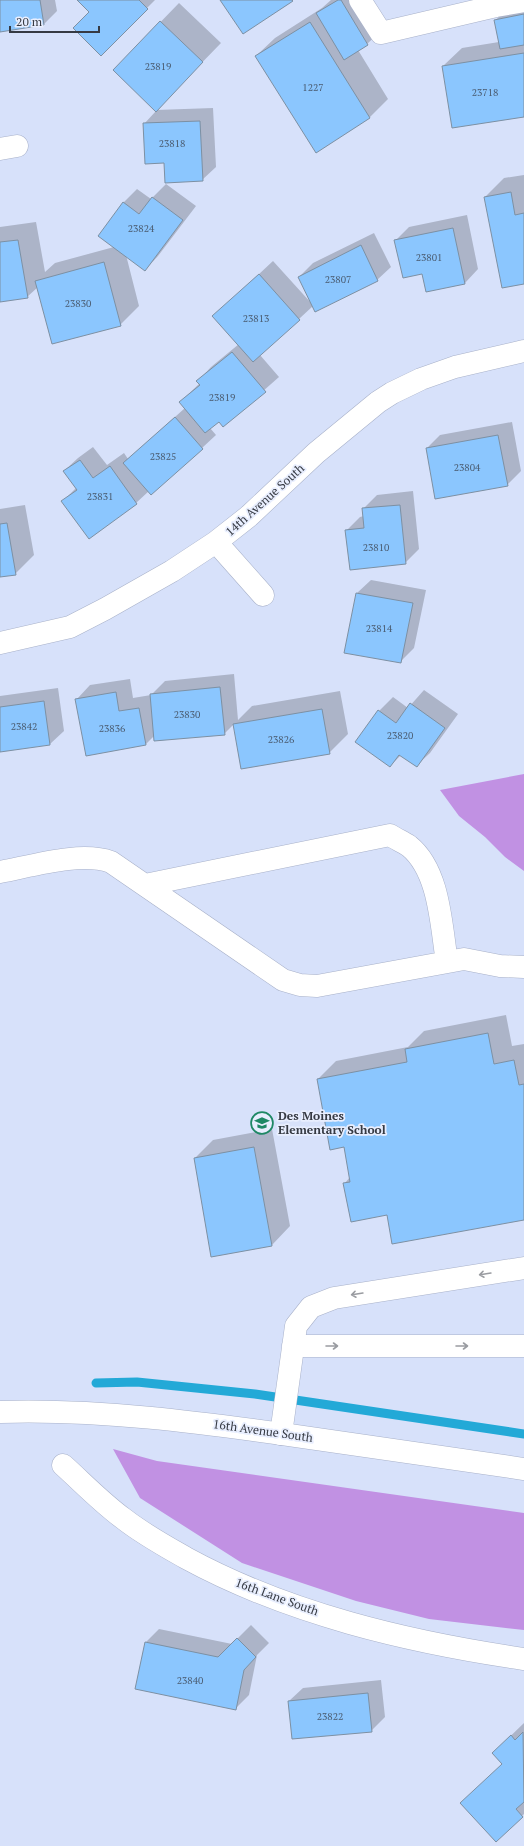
<svg xmlns="http://www.w3.org/2000/svg" width="524" height="1846" viewBox="0 0 524 1846" font-family="'PT Serif',serif">
	<style>
		.forest { fill: #c191e3 }
		.shadow { fill: #0003 }
		.lines { fill: none; stroke-linecap: round; stroke-linejoin: round }
		.stream { stroke: #23a9d7; stroke-width: 9 }
		.building { fill: #8bc6fe; stroke: #7d90a3 }
		.minor-casing { stroke: #a8b1c9; stroke-width: 23 }
		.major-casing { stroke: #a8b1c9; stroke-width: 23 }
		.minor { stroke: #fff; stroke-width: 22 }
		.major { stroke: #fff; stroke-width: 22 }
		.oneway { stroke: #9a9ca1 }
		.labels { text-anchor: middle; stroke-width: 3.5; stroke-linejoin: round; paint-order: stroke }
		.number-label { font-size: 10px; fill: #4b5d72 }
		.street-label { font-size: 12px; fill: #363a43; stroke: #e8eefe }
		.poi-label { font-size: 12px; font-weight: bold; fill: #363a43; stroke: #e8eefe; text-anchor: start }
	</style>
	<rect width="100%" height="100%" fill="#d7e1fa"/>
	<path class="forest" d="M524,774V871L505,857L485,837L459,816L440,790Z
		M113,1449L157,1461L524,1513V1630L429,1619L356,1601L242,1563L140,1498Z"/>
	<path class="shadow" d="M0,0H55L57,11L44,24L0,31Z
		M78,0H155L101,54L90,12Z
		M331,0H363L381,31L367,44L358,50L388,99L370,117L316,151L256,56L275,38L322,8Z
		M179,3L221,43L156,110L213,108L216,167L202,180L164,162L144,124L156,111L114,70Z
		M524,4V116L443,66L462,48L499,42L496,20L509,6Z
		M524,175V283L485,197L504,178Z
		M166,184L196,206L158,256L145,270L126,255L139,306L120,325L38,287L27,297L0,301V227L36,222L45,272L55,263L114,247L99,236L124,202L137,189L151,199Z
		M467,215L478,269L465,283L423,273L395,241L409,227Z
		M374,233L391,267L377,280L313,306L260,355L279,377L223,426L219,421L210,428L216,435L202,448L149,491L136,503L89,538L62,502L76,488L64,471L78,458L93,447L107,465L124,453L128,459L185,408L180,402L200,383L198,381L211,367L239,344L214,316L273,261L312,304L299,277L313,263Z
		M512,422L521,471L507,485L427,448L440,435Z
		M413,491L419,549L405,563L347,530L360,517L364,516L363,509L377,495Z
		M25,505L34,555L15,574L0,576V509Z
		M371,580L426,590L414,648L400,662L357,593Z
		M234,674L238,720L252,706L340,691L348,734L329,753L234,724L224,734L155,735L146,744L77,699L90,685L130,679L133,698L151,695L165,681Z
		M58,688L64,731L50,744L0,751V696Z
		M424,690L458,714L430,753L416,766L401,755L390,766L379,711L393,697L408,708Z
		M506,1015L512,1046L524,1044V1219L388,1214L345,1183L350,1177L344,1146L318,1079L336,1061L408,1047L424,1031Z
		M272,1129L290,1226L272,1245L195,1158L213,1140Z
		M251,1625L269,1643L257,1655L249,1695L235,1709L146,1642L159,1629L232,1644Z
		M381,1680L385,1717L371,1731L289,1701L303,1688Z
		M524,1723V1814L496,1840L503,1763L493,1753Z"/>
	<g class="lines">
		<path class="stream" d="M96,1383L137,1382L255,1394L524,1434"/>
	</g>
	<path class="building" d="M0,0H40L44,25L0,32Z
		M77,0H139L148,9L101,56L73,28L89,12Z
		M220,0H292L293,1L243,34Z
		M338,0H341L368,45L344,60L316,13Z
		M524,14V45L500,49L494,20Z
		M160,21L203,62L156,112L113,70Z
		M310,22L370,118L316,153L255,56Z
		M524,53V117L452,128L442,66Z
		M200,121L203,181L165,183L164,163L145,164L143,123Z
		M511,192L515,215L524,213V284L502,288L484,197Z
		M152,197L183,220L145,271L98,236L123,202L139,214Z
		M453,228L465,284L426,292L422,274L403,278L394,240Z
		M18,240L28,298L0,302V242Z
		M361,245L378,281L315,312L298,277Z
		M104,262L121,326L52,344L35,281Z
		M259,274L300,320L253,362L212,316Z
		M232,352L266,392L223,427L219,422L205,433L179,402L200,385L196,381Z
		M175,417L203,449L151,495L123,463Z
		M498,435L508,486L435,499L426,448Z
		M80,460L93,478L110,466L137,504L89,539L61,501L77,490L63,471Z
		M400,505L406,564L350,570L345,530L364,528L362,508Z
		M7,523L16,575L0,577V524Z
		M356,593L413,603L401,663L344,653Z
		M220,687L225,735L154,741L150,694Z
		M116,692L119,711L139,708L146,745L86,756L75,699Z
		M44,701L50,745L0,752V707Z
		M410,703L445,728L417,767L399,755L390,767L355,742L378,710L396,723Z
		M322,709L330,754L241,769L233,724Z
		M488,1033L494,1064L514,1060L519,1085L524,1084V1220L392,1244L387,1215L351,1222L343,1183L350,1182L344,1147L330,1150L317,1079L407,1062L405,1049Z
		M254,1147L272,1246L211,1257L194,1158Z
		M237,1638L256,1657L244,1670L236,1710L135,1689L145,1642L218,1657Z
		M368,1693L372,1732L292,1739L288,1701Z
		M523,1732L524,1802L516,1809L523,1817L496,1842L460,1803L502,1764L492,1753L511,1735L515,1740Z"/>
	<g class="lines">
		<g class="minor-casing">
			<path id="minor" d="M360,0L381,33L496,6L524,1
				M0,149L17,146
				M216,542L263,595
				M0,643L70,627L105,609L172,571L216,542L249,516L316,453L378,402L392,393L421,379L455,367L524,351
				M0,872C32,866 81,851 111,862L283,980L300,985L317,986L464,959L500,966L524,967
				M145,885L390,835C396,839 403,842 409,846C440,871 441,926 447,962
				M293,1346H524
				M281,1434L296,1326L311,1307L334,1298L524,1268
				M63,1465C83,1483 102,1503 124,1519C143,1534 165,1546 186,1558C289,1614 408,1642 524,1659"/>
		</g>
		<g class="major-casing">
			<path id="major" d="M0,1412C99,1409 198,1422 296,1436C372,1447 448,1458 524,1469"/>
		</g>
		<use href="#minor" class="minor"/>
		<use href="#major" class="major"/>
	</g>
	<defs><path id="oneway-shaft" d="M-6 0H5M1.5-3L5.5 0L1.5 3" fill="none" stroke-width="1.6" stroke-linecap="round" stroke-linejoin="round"/></defs>
	<g class="oneway">
		<use href="#oneway-shaft" transform="translate(485 1274) rotate(171)"/>
		<use href="#oneway-shaft" transform="translate(357 1294) rotate(171)"/>
		<use href="#oneway-shaft" transform="translate(332 1346)"/>
		<use href="#oneway-shaft" transform="translate(462 1346)"/>
	</g>
	<defs>
		<g id="school-ring" transform="scale(1.15)"><circle r="9.5" fill="#e8eefe" stroke="#1f8865" stroke-width="1.5"/><path d="M0-5L7-2L0 1L-7-2ZM-4 1L0 2.5L4 1V4Q0 6-4 4Z" fill="#1f8865"/></g>
	</defs>
	<g fill-rule="evenodd">
		<use href="#school-ring" x="262" y="1123"/>
	</g>
	<g class="labels">
		<g class="number-label">
			<text x="158" y="70">23819</text>
			<text x="313" y="91">1227</text>
			<text x="485" y="96">23718</text>
			<text x="172" y="147">23818</text>
			<text x="141" y="232">23824</text>
			<text x="429" y="261">23801</text>
			<text x="338" y="283">23807</text>
			<text x="78" y="307">23830</text>
			<text x="256" y="322">23813</text>
			<text x="222" y="401">23819</text>
			<text x="163" y="460">23825</text>
			<text x="467" y="471">23804</text>
			<text x="100" y="500">23831</text>
			<text x="376" y="551">23810</text>
			<text x="379" y="632">23814</text>
			<text x="187" y="718">23830</text>
			<text x="24" y="730">23842</text>
			<text x="112" y="732">23836</text>
			<text x="400" y="739">23820</text>
			<text x="281" y="743">23826</text>
			<text x="190" y="1684">23840</text>
			<text x="330" y="1720">23822</text>
		</g>
		<g class="street-label">
			<text transform="translate(265 500) rotate(-42)" y="4">14th Avenue South</text>
			<text transform="translate(263 1431) rotate(8)" y="4">16th Avenue South</text>
			<text transform="translate(277 1597) rotate(20)" y="4">16th Lane South</text>
		</g>
		<g class="poi-label">
			<text x="278" y="1120">Des Moines<tspan x="278" dy="14">Elementary School</tspan></text>
		</g>
	</g>
	<path d="M10 26v6h89v-6" fill="none" stroke="#363a43" stroke-width="2"/>
	<text x="16" y="26" font-size="12" fill="#363a43" stroke="#e8eefe" stroke-width="3" paint-order="stroke">20 m</text>
</svg>
